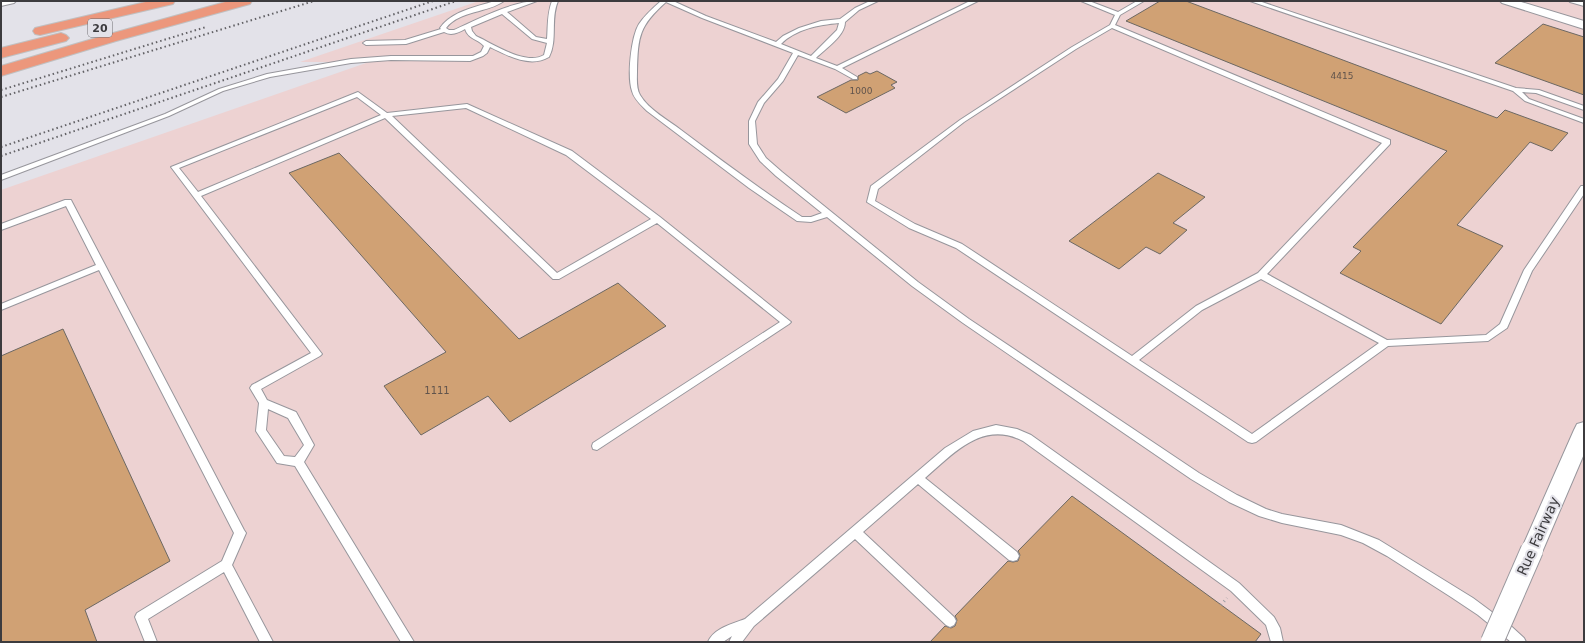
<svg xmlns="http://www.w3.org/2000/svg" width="1585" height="643" viewBox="0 0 1585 643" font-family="'DejaVu Sans',sans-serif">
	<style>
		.industrial { fill: #edd2d2 }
		.building { fill: #d0a174; stroke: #6c6863 }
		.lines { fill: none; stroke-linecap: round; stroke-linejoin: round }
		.lane-casing { stroke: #97969c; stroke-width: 2 }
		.street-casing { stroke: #97969c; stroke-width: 2 }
		.highway-casing { stroke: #c1c0c1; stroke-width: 2 }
		.path { stroke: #9f9ea4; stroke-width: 3; stroke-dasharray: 1 3.5; stroke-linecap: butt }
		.lane { fill: #fff; fill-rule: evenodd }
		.street { fill: #fff; fill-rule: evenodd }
		.highway { fill: #ec977c; fill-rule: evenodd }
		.rail { stroke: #626165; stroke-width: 2; stroke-dasharray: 1.5 3; stroke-linecap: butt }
		.street-bridge-casing { stroke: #97969c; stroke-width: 24; stroke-linecap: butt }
		.street-bridge { stroke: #fff; stroke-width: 22 }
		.labels { text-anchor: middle; stroke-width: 4; stroke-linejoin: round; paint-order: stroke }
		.far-number-label { font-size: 9px; fill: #61544c }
		.number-label { font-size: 10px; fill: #61544c }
		.shield { fill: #e3e2e9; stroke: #6e6d71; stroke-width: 1 }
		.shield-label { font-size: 11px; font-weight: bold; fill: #3c3b3e }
		.near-street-label { font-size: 14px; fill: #3c3b3e; stroke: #e3e2e9 }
	</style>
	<rect width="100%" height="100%" fill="#e3e2e9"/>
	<path class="industrial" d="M479,1H1584V642H1V190L369,62H300Z"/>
	<path class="building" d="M1160,1H1186L1497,118L1505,110L1568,133L1552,151L1530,142L1457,225L1503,246L1441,324L1340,273L1361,251L1353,247L1447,151L1126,21Z
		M1543,24L1584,37V95L1495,63Z
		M877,71L897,82L891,85L895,88L846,113L817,97L851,80H858V76L866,72L870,74Z
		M339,153L519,339L618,283L666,326L510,422L488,396L421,435L384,386L446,352L289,173Z
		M1158,173L1205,197L1173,223L1187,230L1160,254L1146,247L1119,269L1069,241Z
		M63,329L170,561L85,610L97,642H1V356Z
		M1072,496L1261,634L1255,642H930L945,626L951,628L955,626L957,620L955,616L1008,561L1013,562L1018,561L1020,555L1018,551Z"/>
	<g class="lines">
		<g class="lane-casing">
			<path id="lane" d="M495,1H504C488,13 460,10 446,28L449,30H454C476,20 513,1 537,1L507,12L536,37L547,39C548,26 547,14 552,1H558C550,19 558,40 549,57C530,68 508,56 490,47L487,53L483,56L470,61L391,60L351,63L270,77L223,91L169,116L1,180V175L165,114L219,89L267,74L351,59L391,56H473L481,52L484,46C478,39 468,39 465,29C458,33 451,36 444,32L406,44L366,45L363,43L366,41L405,40L441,29L440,28C452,11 476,7 495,1ZM502,14L532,39L547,43L544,55C526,66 493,44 476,36L472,31L471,27Z
				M661,1H673L706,16L776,42L783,36L799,28L821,21L840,19L855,8L870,1H878L859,10L845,22C845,36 826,48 816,58L837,66L970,1H978L842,68L857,77V79H853L835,69L798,55L783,81L764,103L755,121L757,144L766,158L782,172L918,282L969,319L1199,473L1237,495L1266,509L1282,514L1341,525L1379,540L1473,598L1512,627L1524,638L1526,642H1511L1478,615L1451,597L1387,556L1363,543L1341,535L1282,523L1259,516L1229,502L1191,479L963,323L912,286L827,217L811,222L797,221L749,188L647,111C641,105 634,99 632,91C627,77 631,37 639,24C645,15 653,8 661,1ZM666,2L702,18L793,53L778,79L758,102L749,121V144L760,161L776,176L822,213L811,217H802C761,190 721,160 681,130C668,120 649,110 640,95C636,88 637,79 637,71C638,36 639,26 666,2ZM839,23L837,30L811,56L781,44C796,29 818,25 839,23Z
				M1081,1H1089L1118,12L1137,1H1144L1120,15L1115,25L1390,140V144L1267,274L1387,340L1486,335L1500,324L1524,270L1581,186H1584V194L1532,271L1507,328L1488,341L1388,346L1256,442L1252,443L1248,442L956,248L909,228L867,202L871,186L960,120L1072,47L1110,25L1115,15ZM1112,28L1382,143L1258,273L1196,306L1132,356L962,244L915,224L875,201L878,189L964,122L1076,49ZM1261,279L1379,343L1252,434L1139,360L1202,310Z
				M1250,1H1259L1516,88L1539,90L1584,106V110L1536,93L1522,92L1529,99L1584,119V123L1525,101L1513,91Z
				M1569,1L1584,2V6L1570,2Z
				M358,92L387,113L467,104L572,151L660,217L791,322L789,324L597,450L593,449L592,446L593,443L780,322L657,223L559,279H553L385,118L201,196L322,354L320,356L261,389L267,400L296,412L314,445L304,462L414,642H401L295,466L277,463L256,431L259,403L250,388L252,385L311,353L171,167ZM357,97L381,115L198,192L179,168ZM466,108L566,155L651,219L557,273L392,116ZM268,409L288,418L304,445L295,457L284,456L266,430Z
				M65,200H71L72,202L244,530L246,533L232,565L273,642H260L224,572L148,619L157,642H145L135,617L137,613L222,561L234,533L99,270L1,310V304L96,265L66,206L1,230V224Z
				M996,425L1017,429L1031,435L1239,583L1274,617L1280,628L1283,642H1271L1266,625L1231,591L1023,441C983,420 954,453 925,478L1017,552L1019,556L1017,560L1013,561L1009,560L918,484L863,532L954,617L956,621L954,625L950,627L946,625L855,539L754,626L742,642H729L732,636L723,642H708C714,628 732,624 745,619L945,448L973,431Z"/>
		</g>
		<g class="street-casing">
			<path id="street" d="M1,1H16L14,3L1,6Z
				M1500,1H1518L1584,21V29L1502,3Z
				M1584,422V454L1543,550L1540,557L1532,560L1524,557L1521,550L1574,430L1577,424Z"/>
		</g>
		<g class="highway-casing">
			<path id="highway" d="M150,1H175L173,4L40,35L35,34L33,31L35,28Z
				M229,1H252L250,4L116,41L1,76V66L106,35Z
				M61,33L66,35L69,38L66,41L1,58V48Z"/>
		</g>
		<path class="path" d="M1221,605L1227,598"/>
		<use href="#lane" class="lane"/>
		<use href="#street" class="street"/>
		<use href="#highway" class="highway"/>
		<path class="rail" d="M1,90L206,27
			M1,97L314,1
			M1,147L433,1
			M1,156L456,1"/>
		<g class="street-bridge-casing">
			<path id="street-bridge" d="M1492,642L1532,550"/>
		</g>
		<use href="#street-bridge" class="street-bridge"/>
	</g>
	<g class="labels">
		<g class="far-number-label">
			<text x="1342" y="79">4415</text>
			<text x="861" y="94">1000</text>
		</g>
		<g class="number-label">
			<text x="437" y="394">1111</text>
		</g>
		<rect class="shield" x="88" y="19" width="24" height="18" rx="3"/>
		<g class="shield-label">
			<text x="100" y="32">20</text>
		</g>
		<g class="near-street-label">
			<text transform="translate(1538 536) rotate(-66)" y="5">Rue Fairway</text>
		</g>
	</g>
	<rect width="1585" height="643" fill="none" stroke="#3c3b3e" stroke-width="4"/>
</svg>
